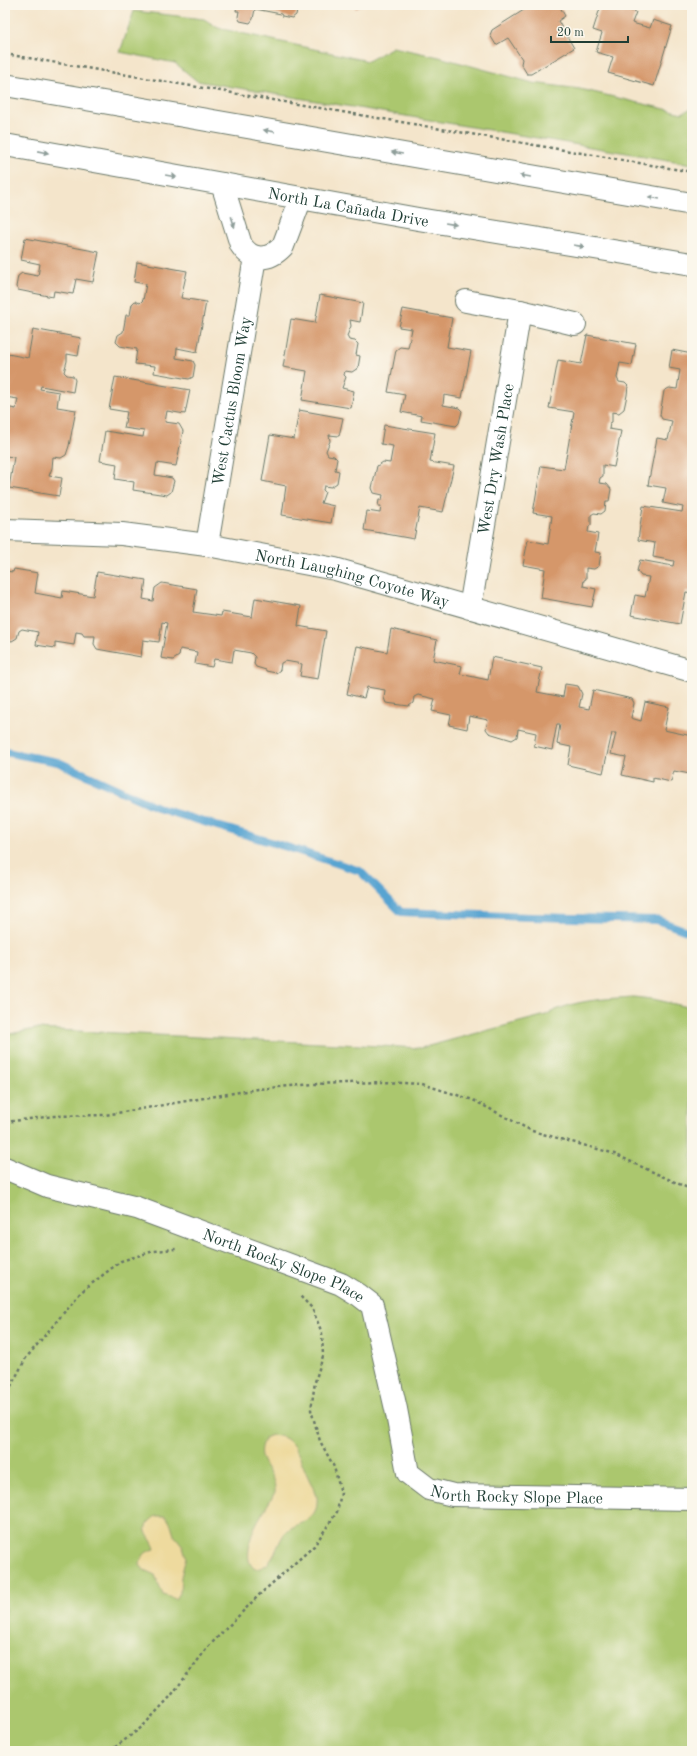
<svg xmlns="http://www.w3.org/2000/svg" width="697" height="1756" viewBox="0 0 697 1756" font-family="'Old Standard TT',serif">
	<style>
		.green { fill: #abc76e; stroke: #658251 }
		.sand { fill: #eeda9e; stroke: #868c69 }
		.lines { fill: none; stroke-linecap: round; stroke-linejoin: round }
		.stream { stroke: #59a4d1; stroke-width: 8 }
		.building { fill: #d5976b }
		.street-casing { stroke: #6a7869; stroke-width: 24 }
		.primary-casing { stroke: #6a7869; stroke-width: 24 }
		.path { stroke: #6a7869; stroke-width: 2.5; stroke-dasharray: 3 3; stroke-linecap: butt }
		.street { stroke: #fff; stroke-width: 22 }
		.primary { stroke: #fff; stroke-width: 22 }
		.oneway { fill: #8f9e9a }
		.labels { text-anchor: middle; stroke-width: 4; stroke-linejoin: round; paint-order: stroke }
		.street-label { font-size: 16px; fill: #1f3d34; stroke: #fbf7ec }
	</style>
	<rect width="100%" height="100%" fill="#fbf7ec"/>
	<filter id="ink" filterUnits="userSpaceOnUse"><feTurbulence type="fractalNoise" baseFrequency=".025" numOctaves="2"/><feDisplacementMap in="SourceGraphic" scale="8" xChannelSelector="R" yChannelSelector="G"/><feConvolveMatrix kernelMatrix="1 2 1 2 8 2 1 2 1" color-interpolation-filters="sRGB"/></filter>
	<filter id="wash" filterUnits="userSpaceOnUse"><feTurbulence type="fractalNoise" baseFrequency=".012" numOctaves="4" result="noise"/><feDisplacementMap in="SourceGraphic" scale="16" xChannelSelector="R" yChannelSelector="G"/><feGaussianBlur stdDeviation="0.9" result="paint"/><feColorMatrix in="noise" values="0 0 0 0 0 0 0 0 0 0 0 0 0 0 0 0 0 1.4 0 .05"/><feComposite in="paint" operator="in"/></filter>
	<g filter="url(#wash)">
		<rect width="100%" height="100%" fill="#f4e5cb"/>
		<path class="green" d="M134,11L204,19L218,28L368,61L393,47L439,57L533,83L580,89L682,113L692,108V164L197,81L175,63L120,52Z
			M633,997L653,999L692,1008V1751H5V1035L35,1029L421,1048L546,1015C572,1000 603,999 633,997Z"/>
		<path class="sand" d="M273,1435C278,1436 283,1436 288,1440C299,1449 302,1465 308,1477C310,1483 315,1488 316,1494C318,1498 317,1504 316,1509C311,1523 294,1523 285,1533C275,1546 275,1567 255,1569C248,1564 248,1557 249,1549C251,1525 264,1513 275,1492C277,1470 249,1460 266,1437Z
			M156,1516H165L170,1522L174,1535L183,1546L186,1557L181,1577L180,1593L176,1599L163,1595L155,1575L144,1570L140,1565C142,1554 145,1552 155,1549C152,1536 135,1530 156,1516Z"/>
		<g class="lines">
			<path class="stream" d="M5,752L58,762L161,809L290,848L360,871L401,912L531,917L657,920L692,933"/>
		</g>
		<g id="blocks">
			<path class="building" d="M237,5H298L296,15L292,18L282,16L281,14L255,9L253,19L250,23L240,21L238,17L239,11H236Z
				M354,5H362L356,9Z
				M525,5H559L565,16L558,21L574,48L531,74H527L521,64L522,59L508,38L496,45L490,35L492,30L527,8Z
				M601,5H609L636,12L632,23L650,28L653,20L672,26L654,86L608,73L613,57L596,52L602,33L593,30Z
				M25,238L99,252L93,282L76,279L73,294L54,291L53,297L18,290L16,287L18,276L22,273L38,276L40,264L21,260Z
				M137,262L187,271L181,298L206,302L197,352L177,348L176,358L193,361L195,365L193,377L189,379L154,373L155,366L135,364L137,349L120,346L116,342L118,335L123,332L126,315H130L132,304L135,301L140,303L143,300L146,284L134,282Z
				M320,295L363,303L360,322L350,320L351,326L347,336L349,340L355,341L358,344L356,355L360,356L358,368L352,372L345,371L344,375L346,377L342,388L354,391L351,408L302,400L307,371L283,367L291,319L315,323Z
				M403,309L452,318L447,347L471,351L462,398L444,395L443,405L459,408L462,411L459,423L456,426L421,420L422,416L401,412L405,395L388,392L396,350L400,347L408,348L412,329L399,327Z
				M33,329L81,338L78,356L67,354V361L64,372L67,375L73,376L75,380L73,392L41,386L40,389L59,392L57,407L76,410L69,446L66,455L61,458L53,457L52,468L49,476L62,478L59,496L9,488L14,457L5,456V407L16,409L18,399L5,397V368L8,354L28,358Z
				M587,335L636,344L632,365L620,363L617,378L619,382L625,383L628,386L627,395L624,409L619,413L612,412V422L610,423L609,429L621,431L614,467L603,465V476L600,478L599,483L607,484L611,489L609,501H606L605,511L601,514L594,513L591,515V525L589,526L588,532L598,534L595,552L601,553L599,566L594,569L586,568V579L584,580L583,586L596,589L592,607L541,598L545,569L523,565L528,540L548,544L552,516L533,513L541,466L564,469L569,441L574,412L549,408L558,360L581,364Z
				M672,350L692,354V593L686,592L680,624L631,615L635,595L645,597L649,577L641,576L637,571L640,560L673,566L674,561L653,557L655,543L638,540L643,506L682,512L683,507L663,503L666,488L648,485L657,438L668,440L672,421L662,419L660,415L664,391L669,388L677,389L680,370L669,368Z
				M115,377L190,390L185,414L167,411L165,422L179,424L183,431L176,466L157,463L155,475L172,478L174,481L171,492L167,495L133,490L134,482L115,479L117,464L100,461L105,431L143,437L144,431L124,428L127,412L109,409Z
				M299,410L343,418L339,436L329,435L330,441L326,451L328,455L334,456L337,459L335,470L339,471L337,483L331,487L324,486L323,490L325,492L321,503L334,506L331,523L282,515L286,486L262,481L270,435L294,439Z
				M384,425L435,433L430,462L454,466L443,512L420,508L414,539L364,530L367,511L380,513L381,506H378L379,500H382L383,495L374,493L372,488L377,466L383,462L390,463L393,446L381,444Z
				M14,569L38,573L35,593L62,598L63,591L93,596L97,572L146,580L143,599L153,601L155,588L162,583L197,589L193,612L221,616L222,612L252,617L255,598L301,606L298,626L326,631L318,679L300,676L302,664L285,661L281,663L280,670L276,673L266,671V670L256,667L254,664L255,657L251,653L234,650L232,662L214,659L212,667L195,664L197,652L180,649L179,656L173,660L161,658L167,623L162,622L159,642L143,640L141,657L97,649L94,644L95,636H84L82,633L76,632L74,645L55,642V648L36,645L38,632L22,629L19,631L17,638L12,641L5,639V571L13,572Z
				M391,629L437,640L433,660L462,666L460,674L488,680L492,657L542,668L537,692L563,697L565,684L578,686L582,694L579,707L589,709L593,690L632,699L634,703L631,718L641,721L645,702L669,707L664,730L692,736V778L690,774L674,771L671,782L653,778V782L622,775L626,757L611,754L616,733H612L603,773L568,765L571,747L557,744L560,724H557L552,750L534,746L536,733L518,729L517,737L512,740L489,733L486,729L488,720L469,716L467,729L449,725L451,715L432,711L435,699L418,695L414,697L413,703L409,706L386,703L384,698L385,690L367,687L364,698L347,694L357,646L387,652Z"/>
		</g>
	</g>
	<g filter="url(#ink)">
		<use href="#blocks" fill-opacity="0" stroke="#6a7869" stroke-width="1"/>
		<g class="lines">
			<g class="street-casing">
				<g id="street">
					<path d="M222,184L241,245C252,262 269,261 283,246L301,198"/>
					<path d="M466,301L520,311L575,324"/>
					<path id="s1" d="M5,530L122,534L207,545L335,569L692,671"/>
					<path id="s2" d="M207,545L255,257"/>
					<path id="s3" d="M470,608L520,311"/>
					<path id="s4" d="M5,1168L47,1186L137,1208L341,1284L359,1295L372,1305L396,1409L408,1473L429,1489L453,1495L692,1499"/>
				</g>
			</g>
			<g class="primary-casing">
				<g id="primary">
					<path d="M5,85L692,204"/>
					<path id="s5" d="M5,145L418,219L692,264"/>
				</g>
			</g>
			<path class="path" d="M5,54L692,172
				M5,1122L54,1116L105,1115L257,1089L313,1084L383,1082L422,1084L473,1100L532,1131L612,1153L692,1190
				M5,1397L26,1358L81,1292L121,1261L154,1251L176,1249
				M110,1751L142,1727L170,1697L208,1647L259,1595L314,1546L337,1512L341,1493L334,1467L320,1441L311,1410L315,1382L323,1356L322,1333L312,1308L299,1295"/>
			<use href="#street" class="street"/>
			<use href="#primary" class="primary"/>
		</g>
		<defs><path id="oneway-solid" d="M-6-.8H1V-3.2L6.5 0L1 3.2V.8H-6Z"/></defs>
		<g class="oneway">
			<use href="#oneway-solid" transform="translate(269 131) rotate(-170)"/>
			<use href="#oneway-solid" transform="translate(43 152) rotate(11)"/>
			<use href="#oneway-solid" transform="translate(397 153) rotate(-170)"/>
			<use href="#oneway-solid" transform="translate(171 176) rotate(10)"/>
			<use href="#oneway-solid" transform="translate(525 176) rotate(-170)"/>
			<use href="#oneway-solid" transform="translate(654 198) rotate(-170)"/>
			<use href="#oneway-solid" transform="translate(233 222) rotate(73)"/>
			<use href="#oneway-solid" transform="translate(451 224) rotate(9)"/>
			<use href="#oneway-solid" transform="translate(579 246) rotate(9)"/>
		</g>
	</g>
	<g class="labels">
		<g class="street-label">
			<text dy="6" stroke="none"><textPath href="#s5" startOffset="349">North La Cañada Drive</textPath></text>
			<text dy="6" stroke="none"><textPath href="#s2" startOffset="146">West Cactus Bloom Way</textPath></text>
			<text dy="6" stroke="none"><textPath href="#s3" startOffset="151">West Dry Wash Place</textPath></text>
			<text dy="6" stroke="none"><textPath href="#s1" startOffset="352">North Laughing Coyote Way</textPath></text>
			<text dy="6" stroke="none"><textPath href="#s4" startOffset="296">North Rocky Slope Place</textPath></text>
			<text dy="6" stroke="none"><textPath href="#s4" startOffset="680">North Rocky Slope Place</textPath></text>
		</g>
	</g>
	<rect width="697" height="1756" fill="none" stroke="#fbf7ec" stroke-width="20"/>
	<path d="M551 36v6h77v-6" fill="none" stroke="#1f3d34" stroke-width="2"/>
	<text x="557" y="36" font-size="12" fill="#1f3d34" stroke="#fbf7ec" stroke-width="3" paint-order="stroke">20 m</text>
</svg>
